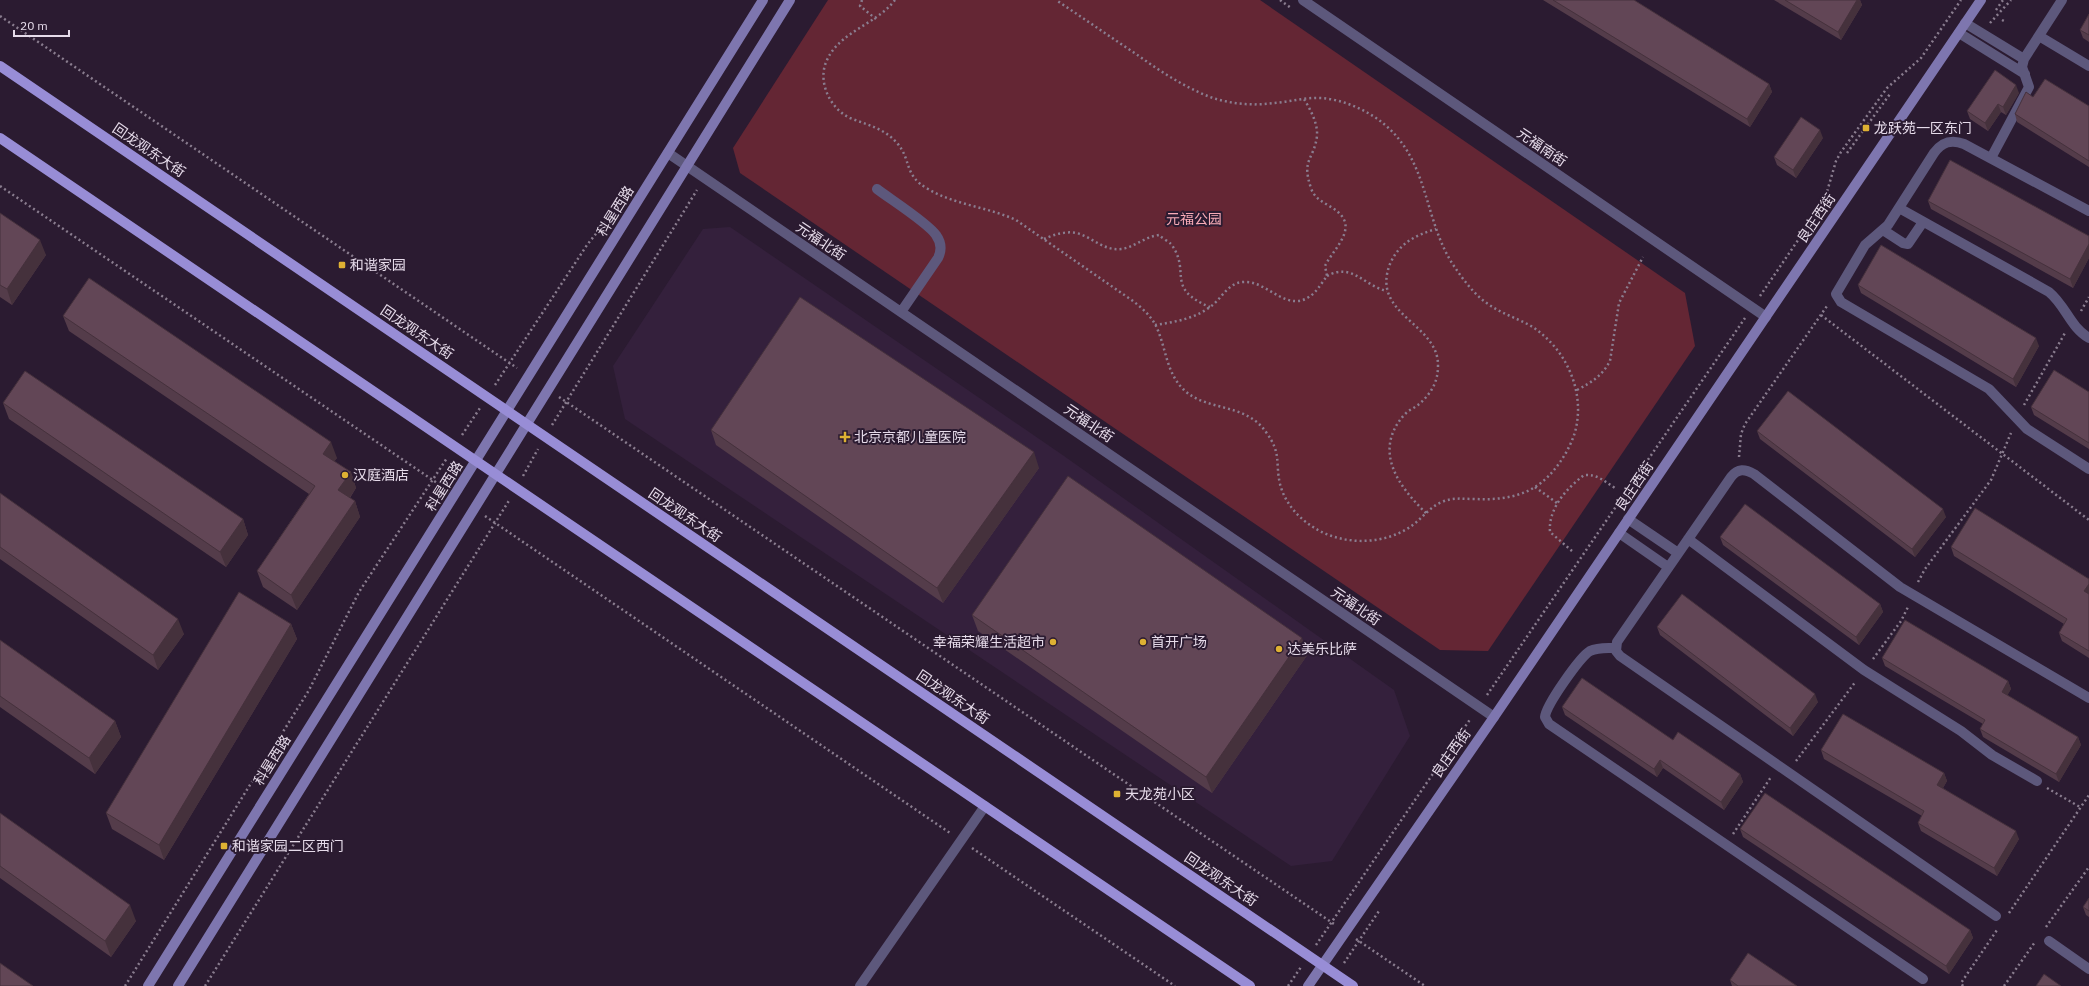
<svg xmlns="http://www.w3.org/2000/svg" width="2089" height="986" viewBox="0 0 2089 986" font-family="'IBM Plex Sans','Noto Sans SC',sans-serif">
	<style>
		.built { fill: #34203c }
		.green { fill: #642634 }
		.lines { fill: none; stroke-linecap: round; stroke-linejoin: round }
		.path { stroke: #8a7d8f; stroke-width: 2.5; stroke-dasharray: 2 3; stroke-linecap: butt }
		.street { stroke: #5d587c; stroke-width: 10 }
		.secondary { stroke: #7e76af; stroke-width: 10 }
		.primary { stroke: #988dd6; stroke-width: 10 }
		.wall { fill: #543c4a }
		.shaded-wall { fill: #45313c }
		.building { fill: #624656; stroke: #45313c }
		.poi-dot { fill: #deb133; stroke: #2b1b31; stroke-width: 1.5 }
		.labels { text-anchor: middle; stroke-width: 4; stroke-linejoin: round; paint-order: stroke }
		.poi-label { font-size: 14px; fill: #e6dbea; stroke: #2b1b31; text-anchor: start }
		.street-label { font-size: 14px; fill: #e6dbea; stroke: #2b1b31 }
		.park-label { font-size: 14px; fill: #f8aab6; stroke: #2b1b31 }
	</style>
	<rect width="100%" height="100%" fill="#2b1b31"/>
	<path class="built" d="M730,227L1064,456L1394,690L1410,736L1332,861L1291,866L625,419L613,366L703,229Z"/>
	<path class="green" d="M828,0H1260L1685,293L1695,346L1488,651L1440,650L740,173L733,148Z"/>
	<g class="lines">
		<path class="path" d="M862,0L860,6L876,19
			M895,0C875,26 836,32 825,65C819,85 831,109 850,118C867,125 884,128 897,143C912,160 903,175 928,189C955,205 988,207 1016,220L1133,301C1142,308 1151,316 1156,326C1166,347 1166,372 1183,389C1206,412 1245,402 1266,432C1282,454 1275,462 1280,484C1285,504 1300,520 1318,530C1345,545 1383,545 1410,527C1421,520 1429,507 1442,502C1453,497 1463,499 1475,499C1496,500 1517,498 1535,487C1553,476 1569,452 1575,432C1586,392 1566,348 1531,326C1517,318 1502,314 1488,304C1475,295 1465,282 1456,269C1423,223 1431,163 1384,124C1367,110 1344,100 1322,98C1305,97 1290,102 1274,103C1254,106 1232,104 1213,98C1185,88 1160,71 1136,54C1109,36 1083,18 1056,0
			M1280,0L1291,8
			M1996,10L2003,0
			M0,16L517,368
			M2002,20L2004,21
			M1990,23L2011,0
			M1847,153L1890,94
			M0,186L443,487
			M1044,239C1055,234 1068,230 1080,234C1094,239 1105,251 1121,249C1133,248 1144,237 1159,235C1162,238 1168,241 1171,244C1192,272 1164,288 1210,307
			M1327,276C1352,262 1364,286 1387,291
			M1760,296L1824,202L1836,161L1841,152L1887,88L1921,58L1961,0
			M2081,311L2089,297
			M1821,315L2089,520
			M1155,325C1174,322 1194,319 1210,307C1222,299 1227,283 1243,282C1269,280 1288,317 1314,293C1319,288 1323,281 1327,276L1325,266C1331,253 1349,237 1345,222C1339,205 1316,205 1311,188C1301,159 1314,160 1317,136C1318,123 1310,109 1304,99
			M495,385L587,245L610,216
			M1577,390C1592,382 1602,376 1610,361L1619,303L1643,257
			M559,397L1334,924
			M2024,405L2065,333
			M552,425L697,190
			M462,435L480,408
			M1739,457L1741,434L1745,424L1827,306
			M523,476L538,449
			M1535,487L1557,503
			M1426,513C1398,486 1372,450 1405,414C1409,410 1414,408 1418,405C1430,395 1438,383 1438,366C1439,323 1370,315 1390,264C1399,243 1416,235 1436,229
			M485,516L950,833
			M1572,551L1550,532C1548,509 1566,489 1584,475C1597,474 1604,481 1615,488
			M1918,582L1925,569L1991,480L2011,433
			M1873,659L1901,621L1908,607
			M1487,695L1745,318
			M1796,761L1856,681
			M2047,788L2080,807
			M1733,834L1771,777
			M972,848L1175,986
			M2009,913L2089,795
			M2046,927L2089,867
			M1356,939L1425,986
			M1316,945L1471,718
			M1344,963L1379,911
			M125,986L309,690L359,592L447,458
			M205,986L510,499
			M1288,986L1301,967
			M1963,986L1961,983L1997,930
			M2004,986L2035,942"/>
		<path class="street" d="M1303,0L1766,317
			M1965,23L2024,59
			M1959,33L2025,74
			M2039,36L2089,66
			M668,153L1494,717
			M1991,158L2029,87L2022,67L2024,59L2062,0
			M877,189C890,199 928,223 936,235C941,242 942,250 938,258L901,312
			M1899,208L2049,292C2066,306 2070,327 2089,338
			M2089,211L1964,144C1951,139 1942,142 1934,153L1888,225L1865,245L1836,294L1841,302L1989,389L2027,429L2089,469
			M1883,230L1903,243L1908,244L1923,222
			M1628,519L1678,553
			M1619,533L1668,567
			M1688,539L1864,670L1961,731L1992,755L2037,781
			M1615,648C1607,648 1598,647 1590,651C1580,657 1546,705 1545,717L1549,724L1923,979
			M1996,916L1620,656L1616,651L1617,642L1731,477C1738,468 1745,469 1754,474L1900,587L2089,698
			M2049,941L2089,969
			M860,986L985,806"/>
		<path class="secondary" d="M148,986L763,0
			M178,986L790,0
			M1308,986L1494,717L1981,0"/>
		<path class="primary" d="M0,66L1353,986
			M0,138L1250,986"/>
	</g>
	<path class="wall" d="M1543,0H1634L1769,84L1772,92L1750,127Z
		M1774,0H1860L1862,5L1841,40Z
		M2089,14V42L2083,38L2080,30Z
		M2019,93L2006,115L2001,112L1988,131L1970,119L1967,111Z
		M2033,97L2089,106V167L2017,122L2015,114Z
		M1823,138L1796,178L1777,165L1774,157Z
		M1928,201L2089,236V258L2073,288L1931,209Z
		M0,213L46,255L12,305L0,297Z
		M1858,285L2039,346L2016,387L1861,293Z
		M63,316L337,458L334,461L351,472L356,488L350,498L355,501L360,517L297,610L263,587L257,571L309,494L69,331Z
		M2089,392V449L2034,415L2031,407Z
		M3,403L243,519L248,535L226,567L9,419Z
		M711,430L1039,468L943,603L716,445Z
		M1757,431L1946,517L1915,557L1760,439Z
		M0,493L184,634L158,670L0,559Z
		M1720,537L1880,604L1883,612L1859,645L1723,545Z
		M1951,547L2089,579V658L2062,641L2059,633L2064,624L1954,556Z
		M972,615L1308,654L1212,793L978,631Z
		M291,624L297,639L164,860L112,829L106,813Z
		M1657,627L1818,702L1793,736L1660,635Z
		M0,640L115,721L121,737L95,774L0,707Z
		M1882,658L2008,681L2011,689L2007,695L2078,737L2081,745L2059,782L1983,737L1980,729L1983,724L1885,666Z
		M1562,707L1673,740L1740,774L1743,782L1724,810L1663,768L1657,777L1565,715Z
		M1821,750L1944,773L1947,781L1943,788L2019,839L1997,876L1921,831L1918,823L1922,816L1824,759Z
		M0,813L136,921L111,957L0,878Z
		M1740,829L1970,930L1973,938L1949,974L1743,837Z
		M2089,898V917L2086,915L2083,907Z
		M1730,980L1797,986H1732Z"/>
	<path class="shaded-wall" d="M1857,0H1860L1862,5L1841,40L1838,32Z
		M1769,84L1772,92L1750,127L1747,119Z
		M2016,85L2019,93L2006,115L2003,107Z
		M1998,104L2001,112L1988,131L1985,123Z
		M1820,130L1823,138L1796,178L1793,170Z
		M40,240L46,255L12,305L7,289Z
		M2089,244V258L2073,288L2070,279Z
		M2036,338L2039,346L2016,387L2013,379Z
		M331,442L337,458L329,469L323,454Z
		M1034,452L1039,468L943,603L937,588Z
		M351,472L356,488L344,506L338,490Z
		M355,501L360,517L297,610L291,595Z
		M1943,509L1946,517L1915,557L1912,549Z
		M243,519L248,535L226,567L220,552Z
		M2089,584V597L2084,591Z
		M1880,604L1883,612L1859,645L1856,637Z
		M178,619L184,634L158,670L153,655Z
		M291,624L297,639L164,860L159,845Z
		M1302,638L1308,654L1212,793L1206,777Z
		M2008,681L2011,689L2005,700L2002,692Z
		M1815,694L1818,702L1793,736L1790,728Z
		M115,721L121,737L95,774L89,758Z
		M2078,737L2081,745L2059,782L2056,774Z
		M1660,760L1663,768L1657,777L1654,769Z
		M1944,773L1947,781L1940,793L1937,785Z
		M1740,774L1743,782L1724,810L1721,802Z
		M2016,831L2019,839L1997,876L1994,868Z
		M130,905L136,921L111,957L105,941Z
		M1970,930L1973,938L1949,974L1946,966Z"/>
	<path class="building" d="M1553,0H1634L1769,84L1747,119Z
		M1785,0H1857L1838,32Z
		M2089,14V35L2080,30Z
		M1995,70L2016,85L2003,107L1998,104L1985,123L1967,111Z
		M2045,79L2089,106V161L2015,114L2026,92L2033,97Z
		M1801,117L1820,130L1793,170L1774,157Z
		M1950,160L2089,236V244L2070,279L1928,201Z
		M0,213L40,240L7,289L0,285Z
		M1881,245L2036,338L2013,379L1858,285Z
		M89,278L331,442L323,454L351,472L338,490L355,501L291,595L257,571L315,486L63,316Z
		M800,297L1034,452L937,588L711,430Z
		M2054,370L2089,392V443L2031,407Z
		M25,371L243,519L220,552L3,403Z
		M1788,391L1943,509L1912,549L1757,431Z
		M1068,476L1302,638L1206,777L972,615Z
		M0,493L178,619L153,655L0,547Z
		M1745,504L1880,604L1856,637L1720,537Z
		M1975,508L2089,579V584L2084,591L2089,594V651L2059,633L2067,619L1951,547Z
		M239,592L291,624L159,845L106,813Z
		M1682,594L1815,694L1790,728L1657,627Z
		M1905,620L2008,681L2002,692L2078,737L2056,774L1980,729L1985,720L1882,658Z
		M0,640L115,721L89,758L0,696Z
		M1582,678L1673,740L1678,732L1740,774L1721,802L1660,760L1654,769L1562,707Z
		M1843,714L1944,773L1937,785L2016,831L1994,868L1918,823L1924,811L1821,750Z
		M1765,793L1970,930L1946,966L1740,829Z
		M0,813L130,905L105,941L0,866Z
		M2089,898V911L2083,907Z
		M1748,953L1797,986H1738L1730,980Z
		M0,963L33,986H0Z
		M2044,974L2061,986H2036Z"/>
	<g class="poi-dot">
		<rect x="1862" y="124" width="8" height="8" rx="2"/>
		<rect x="338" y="261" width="8" height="8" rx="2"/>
		<path d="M843 431h4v4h4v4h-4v4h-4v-4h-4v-4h4z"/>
		<circle cx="345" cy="475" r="4"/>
		<circle cx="1053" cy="642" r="4"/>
		<circle cx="1143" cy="642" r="4"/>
		<circle cx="1279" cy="649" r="4"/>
		<rect x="1113" y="790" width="8" height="8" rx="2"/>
		<rect x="220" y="842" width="8" height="8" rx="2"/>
	</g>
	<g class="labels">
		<g class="poi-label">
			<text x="1874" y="133">龙跃苑一区东门</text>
			<text x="350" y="270">和谐家园</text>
			<text x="854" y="442">北京京都儿童医院</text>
			<text x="353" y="480">汉庭酒店</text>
			<text x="1045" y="647" text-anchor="end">幸福荣耀生活超市</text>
			<text x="1151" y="647">首开广场</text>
			<text x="1287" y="654">达美乐比萨</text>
			<text x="1125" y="799">天龙苑小区</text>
			<text x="232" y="851">和谐家园二区西门</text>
		</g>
		<g class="street-label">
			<text transform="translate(1542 147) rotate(34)" y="5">元福南街</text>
			<text transform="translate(149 150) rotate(34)" y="5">回龙观东大街</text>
			<text transform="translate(615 211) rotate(-58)" y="5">科星西路</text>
			<text transform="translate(1816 218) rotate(-56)" y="5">良庄西街</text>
			<text transform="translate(821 241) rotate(34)" y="5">元福北街</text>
			<text transform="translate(417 332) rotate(34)" y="5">回龙观东大街</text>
			<text transform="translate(1089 423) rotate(34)" y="5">元福北街</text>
			<text transform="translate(444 486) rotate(-58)" y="5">科星西路</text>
			<text transform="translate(1634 486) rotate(-56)" y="5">良庄西街</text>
			<text transform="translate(685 515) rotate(34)" y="5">回龙观东大街</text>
			<text transform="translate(1356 606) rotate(34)" y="5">元福北街</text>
			<text transform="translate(953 697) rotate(34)" y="5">回龙观东大街</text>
			<text transform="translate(1451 753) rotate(-55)" y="5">良庄西街</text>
			<text transform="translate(272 760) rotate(-58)" y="5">科星西路</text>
			<text transform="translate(1221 879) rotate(34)" y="5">回龙观东大街</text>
		</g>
		<g class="park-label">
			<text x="1194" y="224">元福公园</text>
		</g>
	</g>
	<path d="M14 30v6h55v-6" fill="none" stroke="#e6dbea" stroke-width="2"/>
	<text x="20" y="30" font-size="12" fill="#e6dbea" stroke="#2b1b31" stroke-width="3" paint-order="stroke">20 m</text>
</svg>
